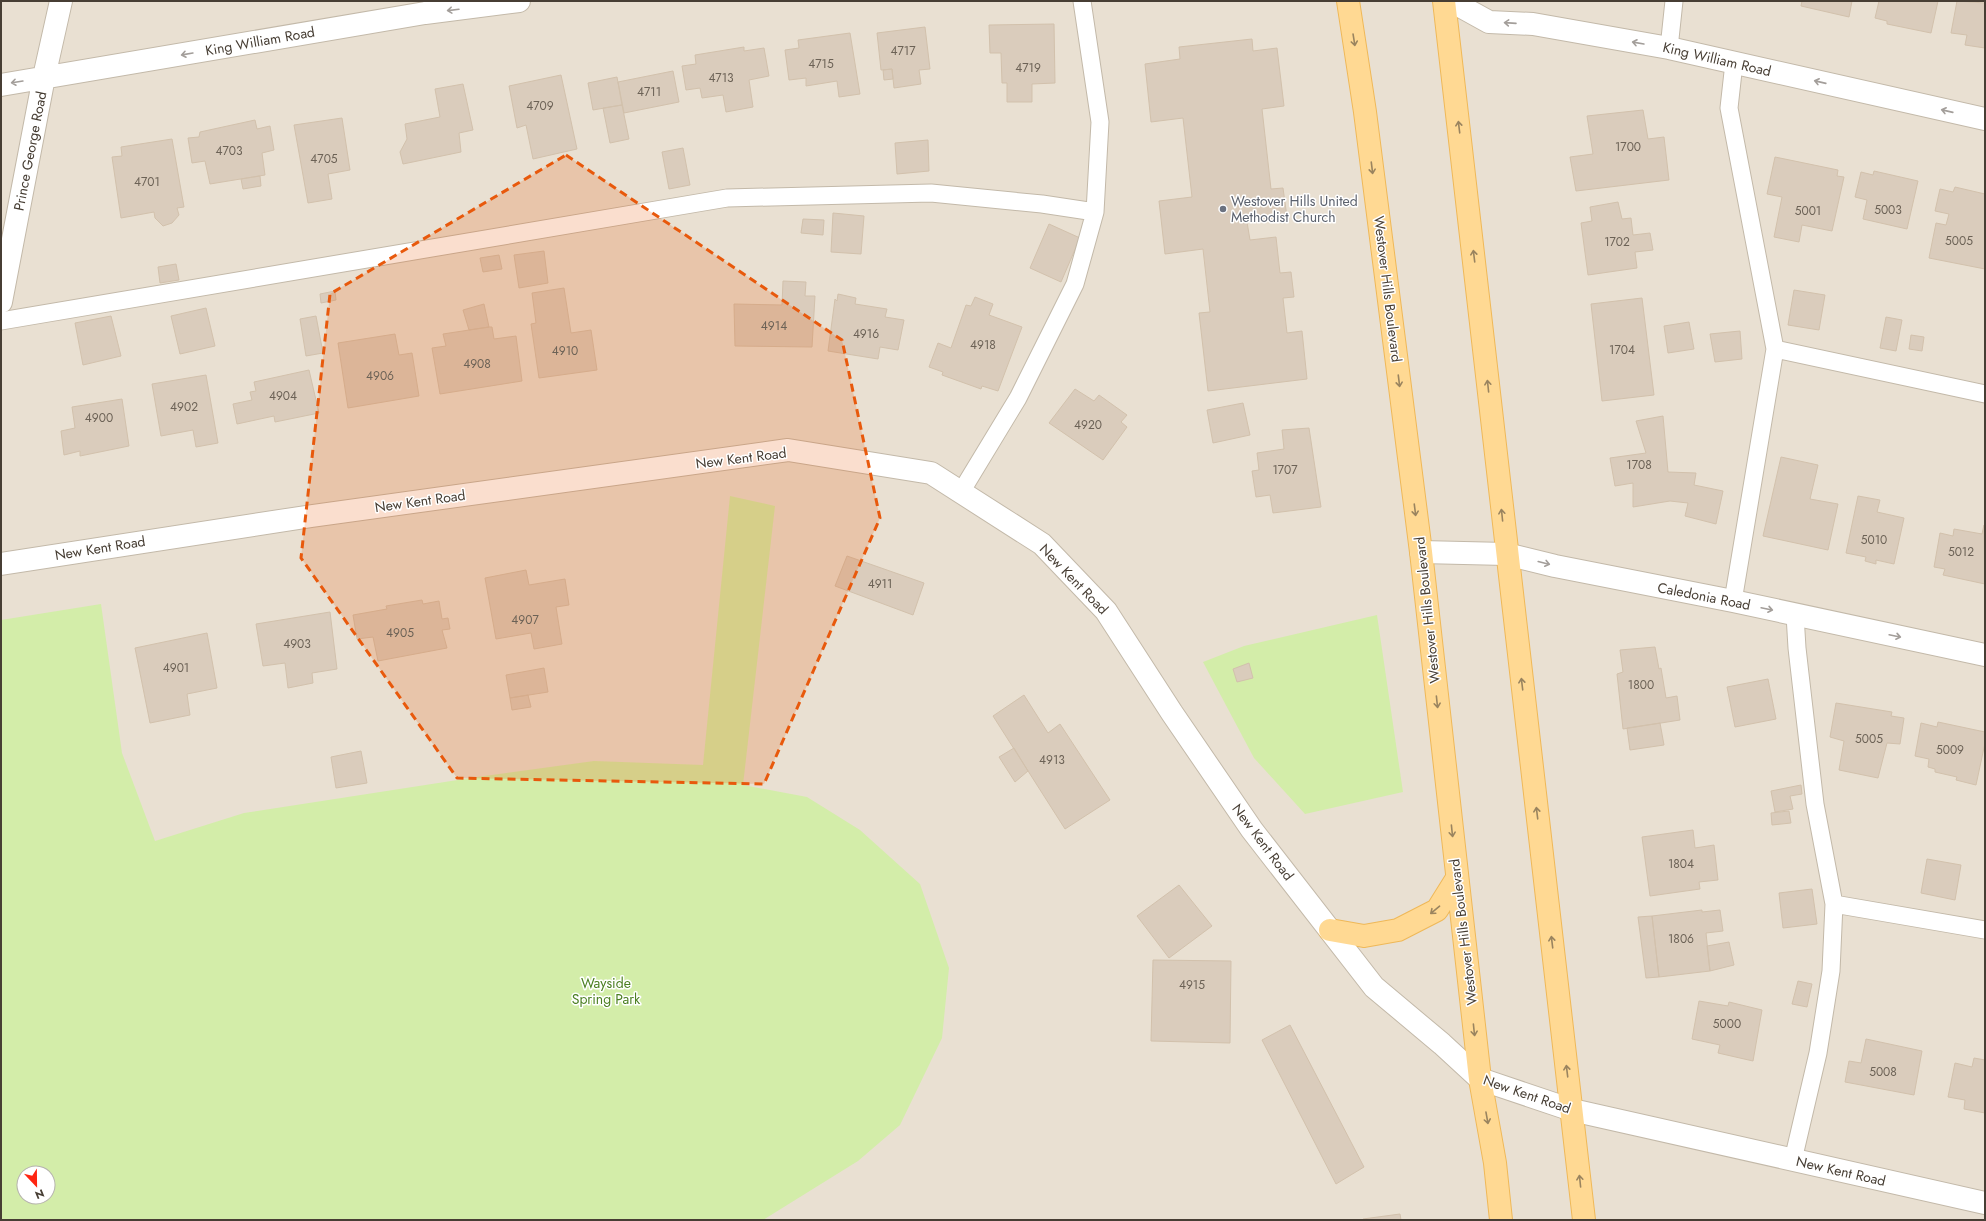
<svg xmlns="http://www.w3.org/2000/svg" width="1986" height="1221" viewBox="0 0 1986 1221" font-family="Jost,sans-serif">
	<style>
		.residential { fill: #e9e0d2; fill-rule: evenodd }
		.green { fill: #d3eda9; fill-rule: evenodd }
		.building { fill: #daccbc; stroke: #d2c1ac }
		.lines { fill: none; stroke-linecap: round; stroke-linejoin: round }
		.service-casing { stroke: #c3b9a9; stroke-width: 19 }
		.minor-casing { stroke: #c3b9a9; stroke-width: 24 }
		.tertiary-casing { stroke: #c3b9a9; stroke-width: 24 }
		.primary-casing { stroke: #efb858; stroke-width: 24 }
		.service { stroke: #fff; stroke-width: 17 }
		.minor { stroke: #fff; stroke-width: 22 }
		.tertiary { stroke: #fff; stroke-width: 22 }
		.primary { stroke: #ffd993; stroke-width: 22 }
		.oneway { stroke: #a39e9a }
		.oneway2 { stroke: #9a845f }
		.marked { fill: #e8590c; fill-opacity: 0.2; stroke: #e8590c; stroke-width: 3; stroke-dasharray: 8 5; stroke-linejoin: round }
		.worship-dot { fill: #6b7280; stroke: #fff; stroke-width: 1.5 }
		.labels { text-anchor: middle; stroke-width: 3; stroke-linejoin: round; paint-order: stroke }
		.number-label { font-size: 12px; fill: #6c6256 }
		.street-label { font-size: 14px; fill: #473e34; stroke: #fff }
		.worship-label { font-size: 14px; fill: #5b616d; stroke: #fff; text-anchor: start }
		.park-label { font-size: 14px; fill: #4b7f21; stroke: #fff }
	</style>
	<rect width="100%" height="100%" fill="#f4eee5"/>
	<path class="residential" d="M1,1H1985V1220H1ZM24,1173H48V1197H24Z"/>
	<path class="green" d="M730,496L775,506L743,785L807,797L860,830L920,884L949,968L942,1038L900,1125L858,1161L763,1220H1V620L101,604L122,753L155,841L244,813L477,777L594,761L703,765ZM24,1173H48V1197H24Z
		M1377,615L1403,792L1305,814L1254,758L1203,662L1244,646Z"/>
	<path class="building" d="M1802,1H1852L1849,17L1801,6Z
		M1879,1H1938L1931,33L1887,24V21L1875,18Z
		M1957,1L1985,3V48L1965,45L1967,35L1951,33Z
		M1054,24L1055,83L1032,84V102H1007V83H1002L1001,53H990L989,25Z
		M925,27L930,69L919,70L921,84L894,88L892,69L881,70L877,33Z
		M850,33L860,94L839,97L837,81L806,86V78L789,80L785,50L799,48L798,40Z
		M1252,39L1253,51L1277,48L1284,106L1262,109L1271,189L1283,188L1287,217L1247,222L1250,240L1276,237L1280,273L1291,272L1294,297L1283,298L1287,333L1302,331L1307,379L1208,391L1199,313L1210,312L1203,249L1165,254L1159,201L1192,197L1183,118L1151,122L1145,64L1180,59L1179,47Z
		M744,47V51L764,48L769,76L749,80L753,107L726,112L723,95L702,98L700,88L686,90L682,66L696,64L695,55Z
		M892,69L893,79L884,80L883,70Z
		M673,71L679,102L624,113L618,82Z
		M561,75L577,149L533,159L526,125L517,128L509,86Z
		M617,77L622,105L593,110L588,83Z
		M463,84L473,130L459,133L461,152L403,164L400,152L407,139L405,124L440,117L435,89Z
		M622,105L629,139L610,143L603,108Z
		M1643,110L1648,139L1664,137L1669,180L1576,191L1570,157L1593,154L1587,116Z
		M342,118L350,170L328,174L332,199L308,203L294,125Z
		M255,120L257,129L270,126L274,150L262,153L265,175L210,184L205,161L192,163L188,138L199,137L200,132Z
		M172,139L184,207L177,208L179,215L172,223L163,226L155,218L154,212L121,218L112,157L122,156L121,147Z
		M928,140L929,171L897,174L895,143Z
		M683,148L690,185L669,189L662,152Z
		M1775,157L1838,170L1837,176L1844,177L1832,231L1802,225L1799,242L1774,237L1782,197L1767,194Z
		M1874,171L1918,181L1907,229L1863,219L1867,200L1855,197L1861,172L1873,175Z
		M260,176L261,186L243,189L241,179Z
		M1955,187L1985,194V269L1929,258L1936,223L1946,225L1949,214L1935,211L1940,189L1953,192Z
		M1618,202L1622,219L1631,218L1633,235L1650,233L1653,250L1635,252L1637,268L1588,275L1581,223L1592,221L1590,207Z
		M833,213L864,216L861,254L831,252Z
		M803,219L824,220L823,235L801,233Z
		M1049,224L1080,238L1061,282L1030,268Z
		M544,251L548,283L519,288L514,255Z
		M499,255L502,269L483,272L480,258Z
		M176,264L179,280L160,283L158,267Z
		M783,281L806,282L805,296H815L812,347L735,346L734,304L782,305Z
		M564,288L571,333L591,330L597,370L539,378L531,324L536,323L532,293Z
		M1794,290L1825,295L1819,330L1788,325Z
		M335,291L336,300L321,303L320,294Z
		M838,294L856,298L855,304L887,309L885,317L904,320L898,350L880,347L878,359L828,351L835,299L837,301Z
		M975,297L993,304L989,315L1022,327L998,391L982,386L981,389L942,375L943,372L929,367L938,343L951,348L966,305L971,306Z
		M1642,298L1654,395L1602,401L1591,304Z
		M484,304L489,327L469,330L463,310Z
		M206,308L215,346L180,354L171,316Z
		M111,316L121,356L83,365L75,323Z
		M316,316L323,353L306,356L300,319Z
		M1886,317L1902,320L1896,351L1880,348Z
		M1689,322L1694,349L1668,353L1664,326Z
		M489,327H492L494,339L516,336L522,381L440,394L432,348L446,346L443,334Z
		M1740,331L1742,359L1715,362L1710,334Z
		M395,334L399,355L412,353L419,396L348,408L338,343Z
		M1911,335L1924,337L1922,351L1909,349Z
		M309,370L319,413L275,422L274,416L237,424L233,404L252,400L250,392L256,391L254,382Z
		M206,375L218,443L196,447L193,430L161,436L152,384Z
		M1075,389L1094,401L1099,395L1127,415L1121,422L1127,427L1103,460L1049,423Z
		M122,399L129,446L80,456V451L64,455L61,431L75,428L72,407Z
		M1243,403L1250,435L1213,443L1207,410Z
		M1663,416L1668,472L1696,473L1694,485L1723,491L1716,524L1685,516L1688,503L1670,501L1633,507V483L1615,486L1610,458L1646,453L1636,421Z
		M1309,428L1321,507L1273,513L1270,495L1256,497L1252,471L1259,470L1257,453L1284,449L1282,430Z
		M1781,457L1818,465L1810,499L1838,504L1828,550L1763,536Z
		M1858,496L1880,500L1877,512L1904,518L1894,564L1876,560V564L1865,561L1866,557L1846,553Z
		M1984,525L1985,584L1943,575L1945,569L1934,567L1940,533L1953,536L1954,529L1982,534Z
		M847,556L924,583L913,615L835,586Z
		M526,570L529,585L565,579L569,605L556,607L562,644L534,649L531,633L496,639L485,578Z
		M422,600L423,604L439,601L442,619L448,618L450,629L442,630L447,648L378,661L373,637L357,639L353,615L387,609L386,606Z
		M330,612L337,669L312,673L313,683L288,688L285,663L263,666L256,624Z
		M207,633L217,688L187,694L190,715L150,723L135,648Z
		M1655,647L1659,669L1661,668L1666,698L1677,696L1680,720L1623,729L1617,674L1623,672L1620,650Z
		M1249,663L1253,678L1237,682L1233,669Z
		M544,668L548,692L510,698L506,675Z
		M1768,679L1776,719L1735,727L1727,687Z
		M528,695L531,707L512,710L510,698Z
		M1024,695L1048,733L1060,724L1110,800L1065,829L993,716Z
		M1836,703L1892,712L1891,716L1904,718L1900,744L1887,743L1878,778L1839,770L1844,741L1830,737Z
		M1938,722L1985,732V743L1976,785L1956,780L1957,777L1935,772V769L1928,767L1929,759L1915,756L1921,723L1937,727Z
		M1660,723L1664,745L1630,750L1627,728Z
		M1014,748L1028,771L1015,782L999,757Z
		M361,751L367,783L336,788L331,757Z
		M1801,785L1802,794L1790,796L1793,809L1775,812L1771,791Z
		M1789,811L1791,823L1772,825L1771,813Z
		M1693,830L1695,848L1714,845L1718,880L1699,882L1700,889L1650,896L1642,837Z
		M1927,859L1961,865L1955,900L1921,893Z
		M1179,885L1212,926L1169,958L1137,916Z
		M1812,889L1817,924L1783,928L1779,893Z
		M1702,910V912L1720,910L1723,931L1706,933L1710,971L1659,977L1652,916Z
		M1652,916L1659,977L1646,978L1638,917Z
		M1729,942L1734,965L1710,971L1707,946Z
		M1153,960L1231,961L1230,1043L1151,1041Z
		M1798,981L1812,984L1807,1007L1792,1004Z
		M1699,1001L1728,1006L1729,1002L1762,1010L1753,1061L1718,1053L1720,1045L1692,1039Z
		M1290,1025L1364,1167L1336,1184L1262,1040Z
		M1866,1039L1922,1051L1914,1095L1845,1082L1849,1061L1861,1063Z
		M1974,1058L1985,1060V1113L1964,1109L1965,1100L1948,1097L1955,1063L1972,1067Z
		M1400,1214L1401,1220H1363V1219Z"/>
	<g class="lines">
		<g class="service-casing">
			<path id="service" d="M1669,48L1674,1
				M1,321L727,198L931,193L1042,204L1095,212
				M1775,349L1985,394
				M961,492L1018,398L1075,284L1095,212L1100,122L1082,1
				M1733,601L1775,349L1729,108L1734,63
				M1834,904L1985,930
				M1793,1160L1818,1053L1831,971L1834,904L1815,804L1797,648L1795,615"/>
		</g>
		<g class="minor-casing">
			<path id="minor" d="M1451,1L1489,22L1533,24L1669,48L1985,119
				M1,85L425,13L519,1
				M1,302L44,77L61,1
				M1421,552L1506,554L1555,566L1733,601L1985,655
				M1,564L312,516L788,450L931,473L1042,544L1106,611L1172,713L1252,830L1374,987L1442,1044L1480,1079L1572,1110"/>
		</g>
		<g class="tertiary-casing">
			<path id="tertiary" d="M1572,1110L1985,1203"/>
		</g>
		<g class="primary-casing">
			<path id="primary" d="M1348,1L1365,112L1421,552L1480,1079L1495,1163L1501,1220
				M1444,1L1584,1220
				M1330,930L1364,936L1398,930L1437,910L1457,878"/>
		</g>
		<use href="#service" class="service"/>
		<use href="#minor" class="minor"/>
		<use href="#tertiary" class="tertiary"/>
		<use href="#primary" class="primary"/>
	</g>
	<defs><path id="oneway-shaft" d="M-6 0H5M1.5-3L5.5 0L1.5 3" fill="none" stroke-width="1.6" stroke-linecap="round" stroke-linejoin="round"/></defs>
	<g class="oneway">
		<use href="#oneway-shaft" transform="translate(453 10) rotate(173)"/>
		<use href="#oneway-shaft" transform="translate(1510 23) rotate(-176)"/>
		<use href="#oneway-shaft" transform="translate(1638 43) rotate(-170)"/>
		<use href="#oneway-shaft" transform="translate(187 54) rotate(170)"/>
		<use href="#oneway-shaft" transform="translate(17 82) rotate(171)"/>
		<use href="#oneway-shaft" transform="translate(1820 82) rotate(-167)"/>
		<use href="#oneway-shaft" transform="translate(1947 111) rotate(-167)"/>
		<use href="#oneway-shaft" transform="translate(1544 563) rotate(14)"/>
		<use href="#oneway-shaft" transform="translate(1767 609) rotate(12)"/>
		<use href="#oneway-shaft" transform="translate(1895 636) rotate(12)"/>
	</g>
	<g class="oneway2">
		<use href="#oneway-shaft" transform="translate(1354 40) rotate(81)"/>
		<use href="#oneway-shaft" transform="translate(1459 127) rotate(-97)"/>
		<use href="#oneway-shaft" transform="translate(1372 168) rotate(83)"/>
		<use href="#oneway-shaft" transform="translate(1474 256) rotate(-97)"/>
		<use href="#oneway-shaft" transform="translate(1399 381) rotate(83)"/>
		<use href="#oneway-shaft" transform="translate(1488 386) rotate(-96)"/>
		<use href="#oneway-shaft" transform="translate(1415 510) rotate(83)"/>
		<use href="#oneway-shaft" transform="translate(1502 515) rotate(-96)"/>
		<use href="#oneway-shaft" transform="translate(1522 684) rotate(-97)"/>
		<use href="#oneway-shaft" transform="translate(1437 702) rotate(84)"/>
		<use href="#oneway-shaft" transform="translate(1537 813) rotate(-97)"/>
		<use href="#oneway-shaft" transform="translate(1452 831) rotate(84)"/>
		<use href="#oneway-shaft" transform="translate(1435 910) rotate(140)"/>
		<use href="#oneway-shaft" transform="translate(1552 942) rotate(-97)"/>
		<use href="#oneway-shaft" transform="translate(1474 1030) rotate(84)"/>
		<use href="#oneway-shaft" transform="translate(1567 1071) rotate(-97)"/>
		<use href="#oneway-shaft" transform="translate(1487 1118) rotate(80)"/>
		<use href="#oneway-shaft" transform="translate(1580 1181) rotate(-96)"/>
	</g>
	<path class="marked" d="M566,155L842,340L880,518L764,784L457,778L301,558L330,294Z"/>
	<circle class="worship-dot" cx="1223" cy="209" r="4"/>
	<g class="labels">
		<g class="number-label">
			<text x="903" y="55">4717</text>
			<text x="821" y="68">4715</text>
			<text x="1028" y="72">4719</text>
			<text x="721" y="82">4713</text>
			<text x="649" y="96">4711</text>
			<text x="540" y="110">4709</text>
			<text x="1628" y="151">1700</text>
			<text x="229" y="155">4703</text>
			<text x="324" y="163">4705</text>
			<text x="147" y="186">4701</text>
			<text x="1888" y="214">5003</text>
			<text x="1808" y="215">5001</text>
			<text x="1959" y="245">5005</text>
			<text x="1617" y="246">1702</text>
			<text x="774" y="330">4914</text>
			<text x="866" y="338">4916</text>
			<text x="983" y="349">4918</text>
			<text x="1622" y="354">1704</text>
			<text x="565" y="355">4910</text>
			<text x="477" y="368">4908</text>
			<text x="380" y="380">4906</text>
			<text x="283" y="400">4904</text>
			<text x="184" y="411">4902</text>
			<text x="99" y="422">4900</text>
			<text x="1088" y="429">4920</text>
			<text x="1639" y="469">1708</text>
			<text x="1285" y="474">1707</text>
			<text x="1874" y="544">5010</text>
			<text x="1961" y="556">5012</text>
			<text x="880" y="588">4911</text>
			<text x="525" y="624">4907</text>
			<text x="400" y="637">4905</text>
			<text x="297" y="648">4903</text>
			<text x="176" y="672">4901</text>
			<text x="1641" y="689">1800</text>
			<text x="1869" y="743">5005</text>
			<text x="1950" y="754">5009</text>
			<text x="1052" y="764">4913</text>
			<text x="1681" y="868">1804</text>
			<text x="1681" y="943">1806</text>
			<text x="1192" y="989">4915</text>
			<text x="1727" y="1028">5000</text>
			<text x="1883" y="1076">5008</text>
		</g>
		<g class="street-label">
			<text transform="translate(260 41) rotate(-10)" y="5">King William Road</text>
			<text transform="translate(1717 59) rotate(13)" y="5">King William Road</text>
			<text transform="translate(30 151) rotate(-79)" y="5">Prince George Road</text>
			<text transform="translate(1388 289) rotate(83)" y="5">Westover Hills Boulevard</text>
			<text transform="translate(741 458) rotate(-7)" y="5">New Kent Road</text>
			<text transform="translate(420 501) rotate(-8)" y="5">New Kent Road</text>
			<text transform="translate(100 548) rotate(-9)" y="5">New Kent Road</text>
			<text transform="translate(1074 579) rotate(46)" y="5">New Kent Road</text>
			<text transform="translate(1704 596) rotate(11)" y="5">Caledonia Road</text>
			<text transform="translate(1427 610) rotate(-96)" y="5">Westover Hills Boulevard</text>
			<text transform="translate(1263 842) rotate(53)" y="5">New Kent Road</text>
			<text transform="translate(1463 932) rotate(-97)" y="5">Westover Hills Boulevard</text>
			<text transform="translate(1527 1094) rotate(19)" y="5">New Kent Road</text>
			<text transform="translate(1841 1171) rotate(13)" y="5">New Kent Road</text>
		</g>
		<g class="worship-label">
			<text x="1231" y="206">Westover Hills United<tspan x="1231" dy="16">Methodist Church</tspan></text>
		</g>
		<g class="park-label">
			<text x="606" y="988">Wayside<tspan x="606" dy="16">Spring Park</tspan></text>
		</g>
	</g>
	<rect width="1986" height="1221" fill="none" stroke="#473e34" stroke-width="4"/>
	<g transform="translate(36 1185) rotate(158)"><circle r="19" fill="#ffffff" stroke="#b5b2ae"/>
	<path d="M0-3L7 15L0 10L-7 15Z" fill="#ff2511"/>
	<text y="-6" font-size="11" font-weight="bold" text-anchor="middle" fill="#473e34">N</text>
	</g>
</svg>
